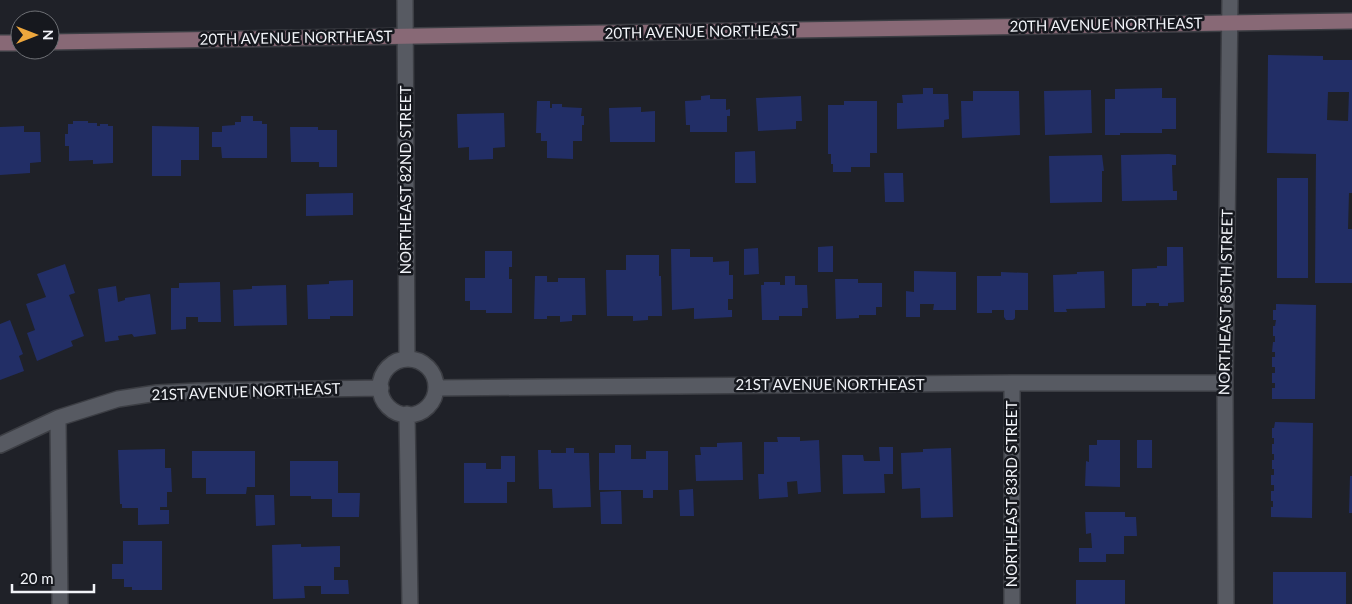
<svg xmlns="http://www.w3.org/2000/svg" width="1352" height="604" viewBox="0 0 1352 604" font-family="Lato,sans-serif">
	<style>
		.building { fill: #222e66; fill-rule: evenodd }
		.lines { fill: none; stroke-linecap: round; stroke-linejoin: round }
		.street-casing { stroke: #3c3e44; stroke-width: 18 }
		.secondary-casing { stroke: #3c3e44; stroke-width: 18 }
		.street { stroke: #575a62; stroke-width: 15 }
		.secondary { stroke: #886976; stroke-width: 15 }
		.labels { text-anchor: middle; stroke-width: 5; stroke-linejoin: round; paint-order: stroke }
		.street-label { font-size: 15px; fill: #f1f3f8; stroke: #16181e }
	</style>
	<rect width="100%" height="100%" fill="#1f2128"/>
	<path class="building" d="M1268,55L1323,56V60H1352V193H1349L1348,229H1352V283H1315L1316,154L1267,153ZM1328,92H1349L1348,121L1327,120Z
		M923,88H933V94H948L949,119L944,120V127L897,129V103H903L902,95L923,94Z
		M1162,88V98H1176V129H1162V133H1120V135H1105V99H1115V89Z
		M1091,90L1092,133L1045,135L1044,91Z
		M973,91H1019L1020,135L962,138L961,101H973Z
		M710,95V99H726V110L730,109V116H727V132H690V125H686L685,101L701,100V96Z
		M801,96L802,121H796V129L758,131L756,98Z
		M537,101H550V108H552V104H562V107L582,108L581,116H584V125H582V141H573V159L547,158V141H541V133H536Z
		M844,101H877V153H870V167H851V172H833V164H831V154H828V105H844Z
		M641,107V112L655,111V142H610L609,108Z
		M504,113L505,147L493,148V159L469,160V147L458,148L457,114Z
		M241,116H253V121H262V124H267V158H222L221,147H212V132H222V126L235,125V122H241Z
		M73,121H88V123H97V126H100V124H108V126H113V163L93,164V160L69,161V146H65V134H68V124H73Z
		M24,126V132H40L41,162L30,163V173L0,175V127Z
		M152,126L199,127V160H181V176H152Z
		M290,127H318V130H337V167H319V162H291Z
		M755,151L756,183H735V152Z
		M1169,154L1176,155V165H1172L1173,191H1177V200L1122,201L1121,155Z
		M1102,155L1104,171H1102V202L1050,203L1049,156Z
		M884,173H903L904,202H885Z
		M1277,178H1308V278H1277Z
		M353,193V215L306,216V194Z
		M833,246V272H818V247Z
		M1167,247H1183L1184,302L1168,303V306H1159V303H1146V306H1132V269L1157,268V266H1167Z
		M758,248L759,274L744,275V249Z
		M671,249H690V257H713V262L729,261V275H733V299H728V310H732V317L694,319V308L672,310Z
		M485,251H512V267H509V279H512V313H486V310H470V301H465V278H485Z
		M626,255H659V276H661L662,316H648V320L633,321V316H607L606,270H626Z
		M65,264L75,293L69,295L84,336L71,341L73,346L37,361L27,333L35,330L26,304L46,297L37,274Z
		M914,271L956,272V310H933L934,304H920V317H906V291L914,292Z
		M1104,271L1105,308L1066,309L1067,312H1054L1053,275L1077,274V272Z
		M1001,272L1028,273V310H1015V318L1013,320H1006L1004,317V310H992V313H977V276H1001Z
		M535,276H547V282H558V278H585L586,315H572V321L560,322V316H547V319H534Z
		M785,276H795V285H807L808,308H802V316H779V320H762L761,285H764V282H780V285H785Z
		M835,279H858V283H882V307H876V315H859V318L836,319Z
		M353,280V316H330V319H308L307,285L329,284V281Z
		M220,282L221,322H198V317H186V329L171,330V288H179V283Z
		M286,285L287,325L234,326L233,290L252,289V286Z
		M116,286L118,302L125,300V298L150,294L156,334L134,337L132,334L118,336L119,340L105,342L98,289Z
		M1276,304L1316,305L1315,399H1272V388H1275V383H1272V373H1275V367H1272V357H1275V352H1272L1273,342H1275V336H1273V326H1275L1276,320H1273V310H1276Z
		M10,320L23,354L19,356L24,371L0,380V324Z
		M1275,422L1313,423L1312,518L1271,517V507H1273V501H1271V491H1274V485H1271V475H1274V469H1272V460H1274V454H1272V444H1274V438H1272V428H1274Z
		M777,437H800V441L819,440L821,492L798,494L797,481L787,482L788,497L759,499L758,474H764V442H778Z
		M1097,440H1120V487L1085,486L1086,461L1089,462V445H1097Z
		M1137,440H1152V468H1137Z
		M742,442L743,480L696,481L695,455H701L700,447H717V443Z
		M615,445H631V459H646V451H668V490H653V498H643V490H599V453H615Z
		M879,447H893V474H884L885,493L843,494L842,455H863L864,461H880Z
		M566,448H574V453H589L591,507L553,508L552,489H539L538,450H551V453H566Z
		M951,448L953,517L921,518L920,488L902,489L901,453L923,452V449Z
		M165,449V468H171L172,492H167V507H160V510H169V524L138,525V508H122V504H120L118,450Z
		M192,451H255V487H247L246,494H206V478H192Z
		M501,456H515V482H507V503H464V463H486V469H501Z
		M290,461H338V493H360L359,517H332V499H311V496H290Z
		M1350,476H1352V513H1349Z
		M693,489L694,516H680L679,490Z
		M621,491L622,524H601L600,492Z
		M255,495H274L275,525L256,526Z
		M1085,512H1125V517H1136L1137,536H1124V554H1106V562H1079V548H1092L1091,533L1086,534Z
		M123,541H162V590H132V587H124V579H112V564H123Z
		M301,544V547L340,546V567H334V580H348L349,594H321V586H304L305,598L273,599L272,545Z
		M1273,572H1346V604H1273Z
		M1076,580H1125V604H1076Z"/>
	<g class="lines">
		<g class="street-casing">
			<path id="street" d="M405,0L407,359
				M380 387a28 28 0 1 1 56 0a28 28 0 1 1-56 0Z
				M436,388L1012,383H1225
				M407,414L410,604
				M58,418L60,604
				M0,445L58,418L118,399L157,393L198,391L381,388
				M1012,604V383
				M1226,604L1225,383L1230,0"/>
		</g>
		<g class="secondary-casing">
			<path id="secondary" d="M50,42L1352,21
				M0,43H20"/>
		</g>
		<use href="#street" class="street"/>
		<use href="#secondary" class="secondary"/>
	</g>
	<g class="labels">
		<g class="street-label">
			<text transform="translate(1106 25) rotate(-1)" y="5">20TH AVENUE NORTHEAST</text>
			<text transform="translate(701 32) rotate(-1)" y="5">20TH AVENUE NORTHEAST</text>
			<text transform="translate(296 38) rotate(-1)" y="5">20TH AVENUE NORTHEAST</text>
			<text transform="translate(406 180) rotate(-90)" y="5">NORTHEAST 82ND STREET</text>
			<text transform="translate(1226 302) rotate(-89)" y="5">NORTHEAST 85TH STREET</text>
			<text x="830" y="390">21ST AVENUE NORTHEAST</text>
			<text transform="translate(246 392) rotate(-2)" y="5">21ST AVENUE NORTHEAST</text>
			<text transform="translate(1012 494) rotate(-90)" y="5">NORTHEAST 83RD STREET</text>
		</g>
	</g>
	<g transform="translate(35 35) rotate(90)"><circle r="24" fill="#16181e" stroke="#6e7075"/>
	<path d="M0-4L9 19L0 12L-9 19Z" fill="#eea73d"/>
	<text y="-8" font-size="14" font-weight="bold" text-anchor="middle" fill="#f1f3f8">N</text>
	</g>
	<path d="M12 584v8h82v-8" fill="none" stroke="#f1f3f8" stroke-width="2.5"/>
	<text x="20" y="584" font-size="15" fill="#f1f3f8" stroke="#16181e" stroke-width="4" paint-order="stroke">20 m</text>
</svg>
